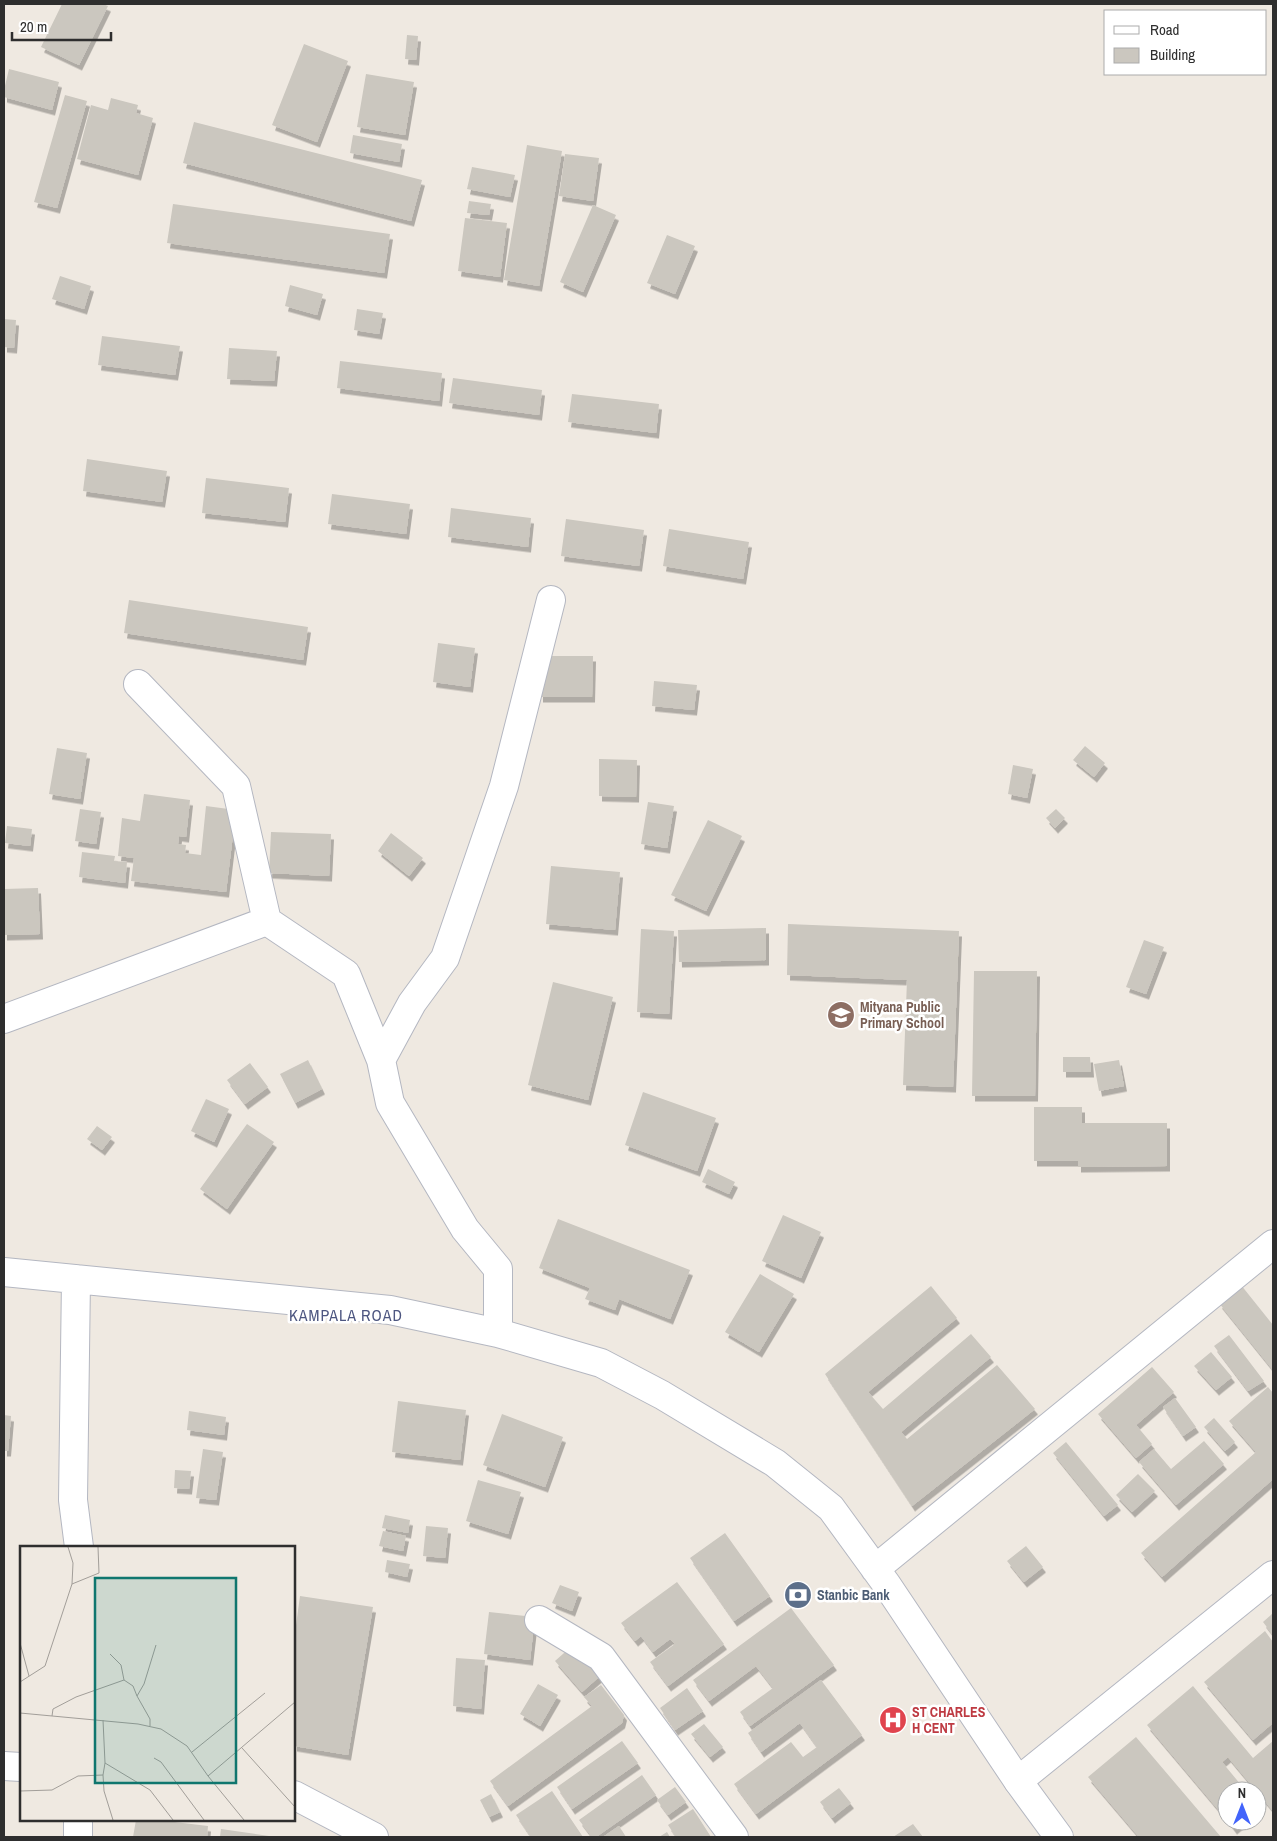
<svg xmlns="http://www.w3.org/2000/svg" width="1277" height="1841" viewBox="0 0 1277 1841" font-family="'Archivo Narrow',sans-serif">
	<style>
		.building { fill: #cbc7bf; filter: url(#shadow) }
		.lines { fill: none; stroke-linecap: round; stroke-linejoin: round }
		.minor-casing { stroke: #b4b7c1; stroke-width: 30 }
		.secondary-casing { stroke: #b4b7c1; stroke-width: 30 }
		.minor { stroke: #fff; stroke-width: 28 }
		.secondary { stroke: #fff; stroke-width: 28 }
		.labels { text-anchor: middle; stroke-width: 5; stroke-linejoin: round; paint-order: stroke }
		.education-label { font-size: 14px; font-weight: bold; fill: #785e54; stroke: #fff; text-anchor: start }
		.service-label { font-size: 14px; font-weight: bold; fill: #4e5e75; stroke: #fff; text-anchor: start }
		.health-label { font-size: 14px; font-weight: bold; fill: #be3a42; stroke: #fff; text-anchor: start }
		.quarter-label { font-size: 16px; letter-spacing: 1px; fill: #4d5680; stroke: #fff }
		.inset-road { fill: none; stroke: #a29e99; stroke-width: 1 }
		.view { fill: #0f766e; fill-opacity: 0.15; stroke: #0f766e; stroke-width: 2.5 }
		.inset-edge { fill: none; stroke: #2e2e2e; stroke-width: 2.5 }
	</style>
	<defs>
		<filter id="shadow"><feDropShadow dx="3" dy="5.5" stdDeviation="0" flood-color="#0004"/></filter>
	</defs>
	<rect width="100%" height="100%" fill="#efe9e1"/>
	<path class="building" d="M62,4H103L108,6L79,65L41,47Z
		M407,35L418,36L416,60L405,59Z
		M304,44L348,61L317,142L272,125Z
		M9,69L59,82L52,110L4,97V90Z
		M366,74L414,82L405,135L357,127Z
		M65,95L87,101L57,208L34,202Z
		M111,98L138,105L136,113L153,118L138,175L77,159L91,105L108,110Z
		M194,122L422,180L411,221L183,163Z
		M353,135L402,144L399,162L350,153Z
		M527,145L562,151L539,286L504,280Z
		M565,154L599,158L593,201L559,196Z
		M472,167L515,175L510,197L467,189Z
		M469,201L491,204L489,215L467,213Z
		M173,204L390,234L384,273L167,243Z
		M593,205L616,215L583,292L560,282Z
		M465,218L507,223L500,277L458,271Z
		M667,235L695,246L675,294L647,283Z
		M60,276L91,286L84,309L52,299Z
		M290,285L323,294L317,315L285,306Z
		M357,309L383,313L379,334L354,330Z
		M4,319L16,320L14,348L4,347Z
		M102,336L180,346L175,375L98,365Z
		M229,348L277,351L274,381L227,379Z
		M340,361L442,373L439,401L337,388Z
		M453,378L542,390L539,415L449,403Z
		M572,394L659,404L656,433L568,422Z
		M87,459L167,471L162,502L83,491Z
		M206,478L289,488L285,522L202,513Z
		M332,494L410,504L406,534L328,524Z
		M451,508L531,518L528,547L448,537Z
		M566,519L644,530L639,566L561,556Z
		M669,529L749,542L743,579L663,566Z
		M129,600L308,627L303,660L124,633Z
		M438,643L475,648L470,687L433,682Z
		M540,656H593L592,697H540Z
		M654,681L697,685L694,710L652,706Z
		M1085,746L1105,763L1094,777L1073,760Z
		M57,748L87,753L80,799L49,794Z
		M599,759L637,760L636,797L599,796Z
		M1013,765L1033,769L1027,798L1008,794Z
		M144,794L190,800L186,837L179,836L178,844L186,845L185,853L201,855L206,806L236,810L226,892L131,881L134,858L118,856L122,818L140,821Z
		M648,802L674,806L667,848L641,844Z
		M80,809L101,812L96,844L75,841Z
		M1056,809L1065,818L1055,828L1046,818Z
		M708,820L742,836L706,911L671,895Z
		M7,826L32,829L30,846L5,843Z
		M271,832L331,834L329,876L269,873Z
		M391,833L423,858L409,876L378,851Z
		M82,852L115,856L114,861L127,862L125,883L79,877Z
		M551,866L620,872L615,930L546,924Z
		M38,888L40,934L4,935V889Z
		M788,924L959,931L953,1087L903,1085L907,980L787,975Z
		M766,928V960L679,962L678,930Z
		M641,929L674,931L669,1014L637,1012Z
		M1144,940L1164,947L1146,994L1126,987Z
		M974,971H1037L1035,1096H972Z
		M553,982L613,997L588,1100L528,1085Z
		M1063,1057H1090L1091,1072H1063Z
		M308,1060L322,1089L295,1103L280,1074Z
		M1119,1060L1124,1086L1099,1091L1094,1064Z
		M250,1063L268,1087L245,1104L227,1080Z
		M643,1092L716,1118L697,1171L625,1145Z
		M206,1099L229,1109L214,1142L191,1131Z
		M1034,1107H1082V1123H1167V1166L1078,1167V1161H1034Z
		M247,1124L274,1142L227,1209L200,1189Z
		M97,1126L112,1137L102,1150L87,1139Z
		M708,1169L735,1182L729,1194L702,1182Z
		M783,1215L821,1232L801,1278L762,1261Z
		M558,1219L690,1270L670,1319L619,1299L615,1310L585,1299L590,1288L539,1268Z
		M760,1274L794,1294L759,1352L725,1332Z
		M1241,1285L1273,1325V1370L1219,1303Z
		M931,1286L957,1318L868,1392L883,1409L971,1334L991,1357L901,1432L907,1439L997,1365L1035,1409L912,1506L825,1374Z
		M1229,1335L1264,1381L1248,1391L1214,1346Z
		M1211,1352L1232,1377L1216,1390L1194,1366Z
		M1152,1367L1174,1392L1136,1425L1152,1444L1136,1458L1098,1414Z
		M1268,1387L1273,1393V1479L1162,1577L1141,1553L1256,1452L1229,1421Z
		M1175,1398L1196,1427L1183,1436L1163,1407Z
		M398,1401L466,1410L460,1460L392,1452Z
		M189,1411L226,1417L224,1435L187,1430Z
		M502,1414L563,1437L545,1487L483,1465Z
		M4,1415L11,1416L8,1451H4Z
		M1214,1418L1235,1442L1225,1451L1204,1427Z
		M1204,1441L1224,1464L1176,1505L1139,1462L1154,1449L1171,1469Z
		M1066,1442L1118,1505L1104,1516L1053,1453Z
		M203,1449L223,1452L216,1500L196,1498Z
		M175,1470L191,1471L189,1489L174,1488Z
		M1138,1474L1155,1491L1132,1512L1116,1495Z
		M478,1480L521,1492L508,1534L466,1521Z
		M385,1515L410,1520L408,1533L382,1528Z
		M426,1526L448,1528L445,1558L423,1556Z
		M383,1531L406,1536L403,1551L379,1546Z
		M725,1533L770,1596L734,1621L690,1558Z
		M1026,1546L1043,1567L1024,1582L1007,1561Z
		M387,1560L410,1564L407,1577L385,1572Z
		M677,1582L724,1644L668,1686L650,1662L675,1644L670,1639L653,1652L641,1636L635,1641L621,1623Z
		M560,1585L579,1592L572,1611L552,1603Z
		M300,1596L373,1607L348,1755L294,1746V1640Z
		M791,1608L834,1665L750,1726L740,1712L773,1688L756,1666L709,1701L693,1680Z
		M489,1612L535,1617L530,1660L484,1654Z
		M1273,1613V1635L1263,1622Z
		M1265,1631L1273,1642V1723L1253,1740L1204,1682Z
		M573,1645L600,1676L582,1692L555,1661Z
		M456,1658L485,1660L481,1709L453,1706Z
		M821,1680L862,1735L756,1814L734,1784L791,1742L803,1757L817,1747L800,1723L761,1752L748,1733Z
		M538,1684L558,1695L540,1726L520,1714Z
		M601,1685L624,1715L622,1723L508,1806L490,1781L592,1706L584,1697Z
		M1193,1686L1253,1758L1273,1741V1811L1228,1757L1222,1762L1246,1791H1227V1820L1147,1725Z
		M687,1688L703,1711L675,1730L660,1708Z
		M704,1724L723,1747L710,1757L691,1734Z
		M1136,1737L1221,1837H1139L1088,1777Z
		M622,1741L638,1763L572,1809L557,1787Z
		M642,1775L656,1795L596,1837H592L579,1820Z
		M675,1787L686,1802L668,1815L657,1800Z
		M839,1788L851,1803L832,1818L820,1802Z
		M552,1791L583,1837H531L516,1815Z
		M491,1794L500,1812L489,1817L480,1800Z
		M693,1809L711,1837H676L668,1825Z
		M136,1820H158L208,1826L207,1837H133Z
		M1228,1821H1244L1234,1829Z
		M913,1824L923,1837H893Z
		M619,1826L626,1837H603Z
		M221,1829L269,1836V1837H220Z
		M667,1832L670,1837H659Z"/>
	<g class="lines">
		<g class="minor-casing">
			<path id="minor" d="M138,684L236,786L267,921L346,974L381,1060
				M4,1019L267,921
				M4,1272L390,1310L498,1333L601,1363L662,1395L775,1463L831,1508L887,1585L1018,1781
				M76,1279L73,1500L79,1547
				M498,1333V1269L465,1229L390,1103L381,1060L412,1003L445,958L504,786L551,600
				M875,1569L1273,1244
				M539,1620L601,1657L734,1837
				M4,1766L21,1767
				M294,1795L374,1837
				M78,1820V1837"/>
		</g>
		<g class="secondary-casing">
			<path id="secondary" d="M1059,1837L1018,1781L1273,1575"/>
		</g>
		<use href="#minor" class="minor"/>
		<use href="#secondary" class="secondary"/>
	</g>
	<defs>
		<g id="school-disc" transform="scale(1.4375)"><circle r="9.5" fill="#8d6e63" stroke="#fff"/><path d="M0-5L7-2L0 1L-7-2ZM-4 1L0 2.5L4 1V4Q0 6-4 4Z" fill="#fff"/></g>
		<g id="bank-disc" transform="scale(1.4375)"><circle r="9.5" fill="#5c6f8a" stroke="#fff"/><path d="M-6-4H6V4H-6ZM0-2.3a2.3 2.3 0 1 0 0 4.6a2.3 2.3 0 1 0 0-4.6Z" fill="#fff"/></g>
		<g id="hospital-disc" transform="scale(1.4375)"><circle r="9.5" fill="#e0444e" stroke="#fff"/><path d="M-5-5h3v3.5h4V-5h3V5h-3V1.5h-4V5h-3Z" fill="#fff"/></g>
	</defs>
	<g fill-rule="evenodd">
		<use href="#school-disc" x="841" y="1015"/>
		<use href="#bank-disc" x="798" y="1595"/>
		<use href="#hospital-disc" x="893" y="1720"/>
	</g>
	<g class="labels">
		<g class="education-label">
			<text x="860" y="1012">Mityana Public<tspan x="860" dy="16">Primary School</tspan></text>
		</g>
		<g class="service-label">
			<text x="817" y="1600">Stanbic Bank</text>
		</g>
		<g class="health-label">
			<text x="912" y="1717">ST CHARLES<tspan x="912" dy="16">H CENT</tspan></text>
		</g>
		<g class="quarter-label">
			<text x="346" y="1321">KAMPALA ROAD</text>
		</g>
	</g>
	<g transform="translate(20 1546)">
		<rect width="275" height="275" fill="#efe9e1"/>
		<path class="inset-road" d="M52,38L79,27L78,1M0,97L9,130M90,108L101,119L104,134L113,140L117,150M0,136L25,120L52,38L53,17L48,1M0,167L118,178L141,183L167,200L188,230M32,170L33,163L56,151L104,134M83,174L85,217L130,244L153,274M130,180V173L117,150L124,138L136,99M222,202L275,261M172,206L245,147M134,212L141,216L184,274M83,229L84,245L93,274M0,245L32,244L58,230L83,229L85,217M224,274L188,230L275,156"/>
		<path class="view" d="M75,32H216V237H75Z"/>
		<rect width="275" height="275" class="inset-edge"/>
	</g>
	<rect width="1277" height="1841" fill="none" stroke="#2e2e2e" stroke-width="10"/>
	<rect x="1104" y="10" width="162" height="65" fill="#ffffff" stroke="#ababab"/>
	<rect x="1114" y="26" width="25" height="8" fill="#ffffff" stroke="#ababab"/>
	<text x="1150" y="35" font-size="15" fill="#2e2e2e">Road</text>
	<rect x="1114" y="48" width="25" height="15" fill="#cbc7bf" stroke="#ababab"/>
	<text x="1150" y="60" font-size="15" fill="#2e2e2e">Building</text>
	<g transform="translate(1242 1806)"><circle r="24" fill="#ffffff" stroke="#ababab"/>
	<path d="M0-4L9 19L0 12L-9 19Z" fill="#4264fb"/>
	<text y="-8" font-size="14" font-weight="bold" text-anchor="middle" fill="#2e2e2e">N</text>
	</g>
	<path d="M12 32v8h99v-8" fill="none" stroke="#2e2e2e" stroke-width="2.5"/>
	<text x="20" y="32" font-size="15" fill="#2e2e2e" stroke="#ffffff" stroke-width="4" paint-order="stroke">20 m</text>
</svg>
